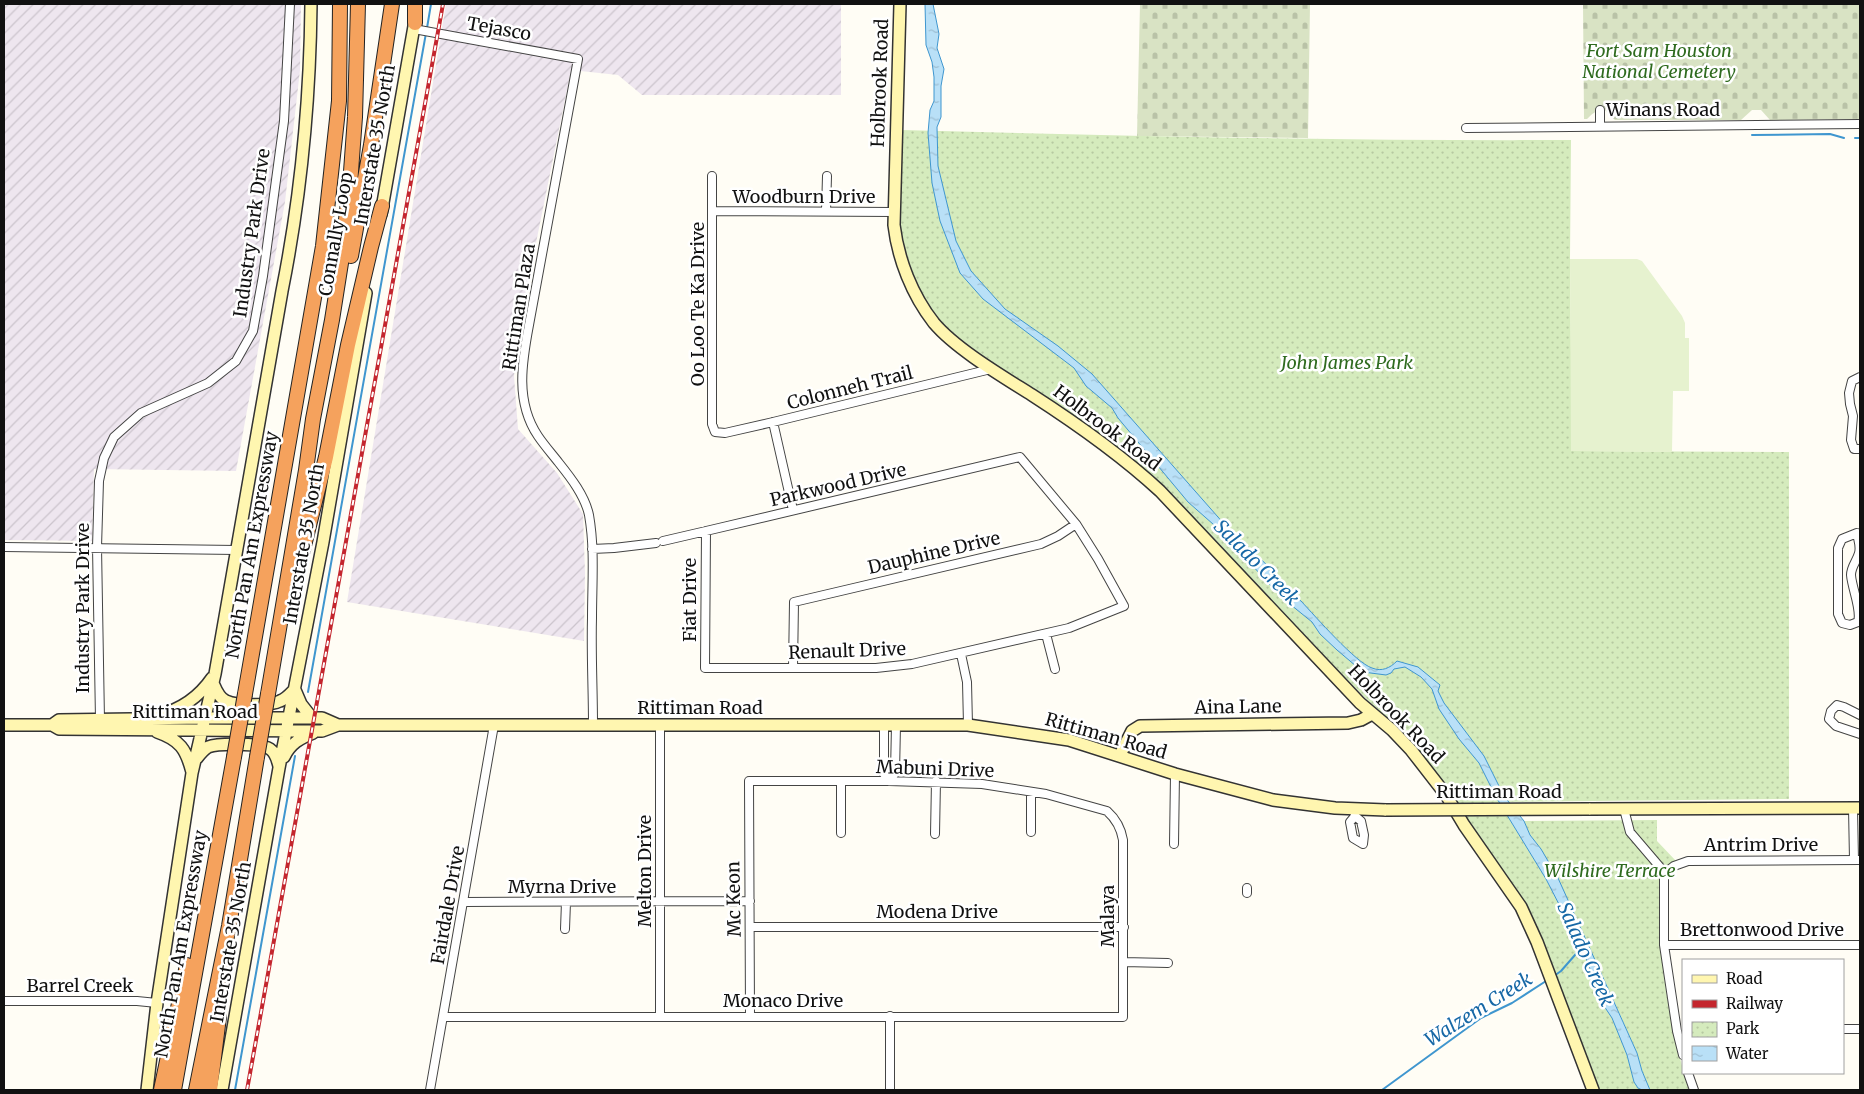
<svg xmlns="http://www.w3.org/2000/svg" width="1864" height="1094" viewBox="0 0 1864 1094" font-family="Merriweather,serif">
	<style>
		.industrial { fill: url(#industrial-furrows) }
		.cemetery { fill: url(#cemetery-stones) }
		.park { fill: url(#park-dots) }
		.pitch { fill: #e6f2cf }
		.water { fill: url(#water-ripples); stroke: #3f96cf }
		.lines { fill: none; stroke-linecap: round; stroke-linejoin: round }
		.stream { stroke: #3f96cf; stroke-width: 2 }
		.street-casing { stroke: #444; stroke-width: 10 }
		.secondary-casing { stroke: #333; stroke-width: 14 }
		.highway-casing { stroke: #222; stroke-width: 16 }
		.street { stroke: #fff; stroke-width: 8 }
		.secondary { stroke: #fff6b0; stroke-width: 11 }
		.highway { stroke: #f5a25d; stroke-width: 14 }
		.rail-casing { stroke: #c4262e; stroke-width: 4 }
		.rail { stroke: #fff; stroke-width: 2; stroke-dasharray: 5.5; stroke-linecap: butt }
		.secondary-bridge-casing { stroke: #333; stroke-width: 14; stroke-linecap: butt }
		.highway-bridge-casing { stroke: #222; stroke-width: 16; stroke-linecap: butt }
		.secondary-bridge { stroke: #fff6b0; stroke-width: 11 }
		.highway-bridge { stroke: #f5a25d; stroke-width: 14 }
		.labels { text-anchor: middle; stroke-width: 5; stroke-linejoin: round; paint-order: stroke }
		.street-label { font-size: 18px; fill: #111; stroke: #fff }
		.park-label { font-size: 18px; font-style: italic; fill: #2f6b1f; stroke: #fff }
		.water-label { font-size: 19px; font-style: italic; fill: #1768a6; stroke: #fff }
	</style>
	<defs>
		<pattern id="industrial-furrows" width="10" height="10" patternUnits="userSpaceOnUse" patternTransform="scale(1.25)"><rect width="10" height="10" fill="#eee6ef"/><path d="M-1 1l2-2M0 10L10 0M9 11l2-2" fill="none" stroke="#cbc4cc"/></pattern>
		<pattern id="cemetery-stones" width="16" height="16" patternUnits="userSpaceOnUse" patternTransform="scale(1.25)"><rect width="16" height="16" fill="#d9e3c4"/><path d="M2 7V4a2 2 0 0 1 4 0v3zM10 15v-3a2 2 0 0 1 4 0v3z" fill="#b9c2a7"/></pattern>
		<pattern id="park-dots" width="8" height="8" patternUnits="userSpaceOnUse" patternTransform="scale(1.25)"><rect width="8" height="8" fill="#d5ebbd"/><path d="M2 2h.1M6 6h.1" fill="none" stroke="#b6c8a1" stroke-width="1.8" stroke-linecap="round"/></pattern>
		<pattern id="water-ripples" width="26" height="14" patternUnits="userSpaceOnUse" patternTransform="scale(1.25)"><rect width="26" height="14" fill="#b9e0f7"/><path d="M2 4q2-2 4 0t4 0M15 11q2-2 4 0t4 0" fill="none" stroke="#9ebfd3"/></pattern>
	</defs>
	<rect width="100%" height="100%" fill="#fffdf5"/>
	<path class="industrial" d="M4,4H301L300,70L285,202L236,471L94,469L92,541L4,540Z
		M446,4L841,5V95H642L618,75L571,70L520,322L514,376L518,429L557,473L583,514L585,573L584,641L347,602Z"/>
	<path class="cemetery" d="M1140,4H1310L1308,138L1137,136Z
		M1583,4H1860V119L1770,120L1761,110H1752L1741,120H1615L1605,110C1596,110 1593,113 1587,119H1584Z"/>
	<path class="park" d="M901,130C1124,136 1348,141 1571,140L1570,259L1572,451L1789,452V799L1499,802L1546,879L1584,953L1604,1006L1612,1018L1627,1055L1634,1082L1642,1090H1598L1537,933L1486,851L1458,802L1410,743L1160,491L1131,456L1086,431L940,329L914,290L895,212Z
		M1657,820V841L1676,861L1661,871C1654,940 1669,1025 1689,1090H1650L1642,1071L1637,1053L1609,990L1541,849L1530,835L1524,821Z"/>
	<path class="pitch" d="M1570,259H1637L1642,261L1682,316L1685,323V338H1689V391H1673L1672,452L1571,451Z"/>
	<path class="water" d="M925,4H933L939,34L937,48L944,69L941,86V117L937,127L938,166L956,241L971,271L1005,309L1058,346L1092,374L1225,525L1270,568L1291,594L1301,601C1315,616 1356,663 1372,668C1382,672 1390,668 1397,661L1418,667L1440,685L1438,691L1444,703L1484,756L1504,796L1524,821L1530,835L1541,849L1558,878L1637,1053L1642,1071L1650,1090H1642L1638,1088L1634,1082L1627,1055L1612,1018L1604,1006L1584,953L1546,879L1496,797L1479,763L1459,739L1439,709L1432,689L1421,677L1405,667L1394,669L1391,673L1386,675L1363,672L1337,650L1320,634L1312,622L1280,596L1222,532L1188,502L1118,418L1112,408L1086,386L1074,368L983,299L960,273L940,221L932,183L928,133L930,110L934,101V77L932,62L926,45Z"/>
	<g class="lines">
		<path class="stream" d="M427,28L431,4
			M1752,135L1830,134L1844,138
			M1855,138H1860
			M308,692L426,33
			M1554,976L1561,971L1582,947
			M235,1090L295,756
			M1382,1090L1481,1018L1512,1003L1546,981"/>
		<g class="street-casing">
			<path id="street" d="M414,29L578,59L529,325C522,362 515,402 538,436C544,445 552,454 559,463C571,478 585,496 589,515C595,549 592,584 592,618C591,654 593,689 593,725
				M1600,126V110
				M1466,128L1860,124
				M712,176V424L715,432L725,433L773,422L991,369
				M713,211L895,212
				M826,211L827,176
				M1860,377L1852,381L1849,393L1850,404L1853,416L1851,440L1854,449H1860
				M773,422L793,510
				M1857,533C1858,540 1861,546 1859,553C1857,561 1851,566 1851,575C1852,589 1862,610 1858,622L1850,625L1842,623L1838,614V548L1842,539Z
				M663,541L706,531L1020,457L1076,524L1098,559L1124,606L1069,628L912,664L876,668H705L706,531
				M4,547L237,550
				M592,549L614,548L656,543
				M1046,634L1055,669
				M961,654L967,682L968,725
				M793,668L794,602L1041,544L1058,536L1076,524
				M1860,715L1844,707L1837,705L1831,711L1829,719L1836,726L1860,734
				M100,720L97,547L99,481L104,458L114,437L141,413L208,383L236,361L253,331L263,276L284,121L290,4
				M884,725V774L889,781L895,773L896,725
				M841,782V833
				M1853,808L1854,860
				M1354,809L1355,816L1361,821L1364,835L1363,844L1353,838L1350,822L1355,816
				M1624,809L1630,832L1665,873
				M1031,832V792
				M935,834L936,781
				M1174,844L1175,774
				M1665,873L1674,866L1688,861L1860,860
				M1665,873L1664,878V945L1677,1031L1683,1055
				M1247,893V888
				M464,902L750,901
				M751,927H1124
				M565,929L566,902
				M1664,945H1860
				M1123,962L1168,963
				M4,1001H137L157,1003
				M444,1017H1123V840C1121,828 1116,819 1107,811L1046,794L982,784L889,781H749L750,1016
				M660,1017V726
				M1843,1029H1860
				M1688,1073L1694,1090
				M430,1090L494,725
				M890,1090V1016"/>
		</g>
		<g class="secondary-casing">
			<path id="secondary" d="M900,4L894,225C898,259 912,295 934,323C956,349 1002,376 1032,395C1077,424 1120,454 1160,491L1360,703L1392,730L1411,750L1446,795L1464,825L1521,907L1537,942L1593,1090
				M381,214L416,15
				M213,683C216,690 219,698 226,701C236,706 271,706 280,701C286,699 291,693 295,689
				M295,690L301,704L312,718
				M159,715C182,709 199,697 212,678
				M4,725H52L59,720L205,718H322L338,725H968L1069,740L1175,774L1273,800L1335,808L1386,810
				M52,725L59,729L322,731L338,725
				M157,732C180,740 186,749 192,772
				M1120,755L1132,731L1140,726L1348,723L1361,720L1372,714
				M284,757C290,744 300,738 313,733
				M197,758C200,754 203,750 208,747C218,743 261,743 270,749C276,753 277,759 279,766
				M1589,809L1860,808
				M147,1090L157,1003L192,773L215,674L282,291C301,196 310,101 311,4
				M222,1090L279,768L323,542L366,293"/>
		</g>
		<g class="highway-casing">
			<path id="highway" d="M415,23V4
				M351,256L371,145L392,4
				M298,570L326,457L348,345L371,247L382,206
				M245,694L323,246L339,101L340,4
				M268,694L306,470L313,419L332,320L341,263L350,185L355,117L358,4
				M161,1090L187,965
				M174,1090L234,757
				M196,1090L229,926L257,757
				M210,1090L219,1017"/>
		</g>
		<use href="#street" class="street"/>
		<use href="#secondary" class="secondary"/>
		<use href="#highway" class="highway"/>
		<g class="rail-casing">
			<path id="rail" d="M247,1090L443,4"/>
		</g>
		<use href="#rail" class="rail"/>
		<g class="secondary-bridge-casing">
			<path id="secondary-bridge" d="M1386,810L1589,809"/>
		</g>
		<g class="highway-bridge-casing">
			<path id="highway-bridge" d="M234,757L245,694
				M257,757L268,694"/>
		</g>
		<use href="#secondary-bridge" class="secondary-bridge"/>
		<use href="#highway-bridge" class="highway-bridge"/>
	</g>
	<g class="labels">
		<g class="street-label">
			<text transform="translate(499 29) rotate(10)" y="6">Tejasco</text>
			<text transform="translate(880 83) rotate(-88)" y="6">Holbrook Road</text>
			<text x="1663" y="116">Winans Road</text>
			<text transform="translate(375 145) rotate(-80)" y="6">Interstate 35 North</text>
			<text x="804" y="203">Woodburn Drive</text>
			<text transform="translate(252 233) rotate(-82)" y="6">Industry Park Drive</text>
			<text transform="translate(336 234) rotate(-80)" y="6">Connally Loop</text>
			<text transform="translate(698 304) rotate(-90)" y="6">Oo Loo Te Ka Drive</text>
			<text transform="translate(519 307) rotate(-81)" y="6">Rittiman Plaza</text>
			<text transform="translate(850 388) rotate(-14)" y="6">Colonneh Trail</text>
			<text transform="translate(1107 428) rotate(37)" y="6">Holbrook Road</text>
			<text transform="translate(838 485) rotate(-13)" y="6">Parkwood Drive</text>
			<text transform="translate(304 544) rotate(-80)" y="6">Interstate 35 North</text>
			<text transform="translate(252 545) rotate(-80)" y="6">North Pan Am Expressway</text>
			<text transform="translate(934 553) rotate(-13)" y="6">Dauphine Drive</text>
			<text transform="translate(690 600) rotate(-90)" y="6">Fiat Drive</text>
			<text transform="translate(83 608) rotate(-90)" y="6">Industry Park Drive</text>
			<text transform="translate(847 651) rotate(-2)" y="6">Renault Drive</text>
			<text transform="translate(1238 707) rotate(-1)" y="6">Aina Lane</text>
			<text x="700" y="714">Rittiman Road</text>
			<text x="195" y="718">Rittiman Road</text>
			<text transform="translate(1396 714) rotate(46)" y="6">Holbrook Road</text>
			<text transform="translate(1106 736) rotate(16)" y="6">Rittiman Road</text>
			<text transform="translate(935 769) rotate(2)" y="6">Mabuni Drive</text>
			<text x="1499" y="798">Rittiman Road</text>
			<text x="1761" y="851">Antrim Drive</text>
			<text transform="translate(645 871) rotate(-90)" y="6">Melton Drive</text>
			<text x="562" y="893">Myrna Drive</text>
			<text transform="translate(734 899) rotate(-91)" y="6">Mc Keon</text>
			<text transform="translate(448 905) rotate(-80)" y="6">Fairdale Drive</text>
			<text x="937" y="918">Modena Drive</text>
			<text transform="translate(1108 916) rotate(-90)" y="6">Malaya</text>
			<text x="1762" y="936">Brettonwood Drive</text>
			<text transform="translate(231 942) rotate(-80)" y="6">Interstate 35 North</text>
			<text transform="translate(181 944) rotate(-80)" y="6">North Pan Am Expressway</text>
			<text x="80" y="992">Barrel Creek</text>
			<text x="783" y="1007">Monaco Drive</text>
		</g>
		<g class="park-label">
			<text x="1659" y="57">Fort Sam Houston<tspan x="1659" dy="21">National Cemetery</tspan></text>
			<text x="1347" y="369">John James Park</text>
			<text x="1610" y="877">Wilshire Terrace</text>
		</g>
		<g class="water-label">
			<text transform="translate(1257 562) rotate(45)" y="7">Salado Creek</text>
			<text transform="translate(1586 954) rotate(66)" y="7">Salado Creek</text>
			<text transform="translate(1478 1009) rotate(-32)" y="7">Walzem Creek</text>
		</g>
	</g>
	<rect width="1864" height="1094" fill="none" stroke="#111111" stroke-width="10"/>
	<rect x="1682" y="959" width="162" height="115" fill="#ffffff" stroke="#a0a0a0"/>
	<rect x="1692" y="975" width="25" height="8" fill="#fff6b0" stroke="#a0a0a0"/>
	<text x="1726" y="984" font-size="15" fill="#111111">Road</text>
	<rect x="1692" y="1000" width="25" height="8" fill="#c4262e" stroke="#a0a0a0"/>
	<text x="1726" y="1009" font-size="15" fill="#111111">Railway</text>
	<rect x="1692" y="1022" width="25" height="15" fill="url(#park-dots)" stroke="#a0a0a0"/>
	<text x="1726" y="1034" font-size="15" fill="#111111">Park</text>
	<rect x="1692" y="1046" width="25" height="15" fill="url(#water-ripples)" stroke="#a0a0a0"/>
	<text x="1726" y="1059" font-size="15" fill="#111111">Water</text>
</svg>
